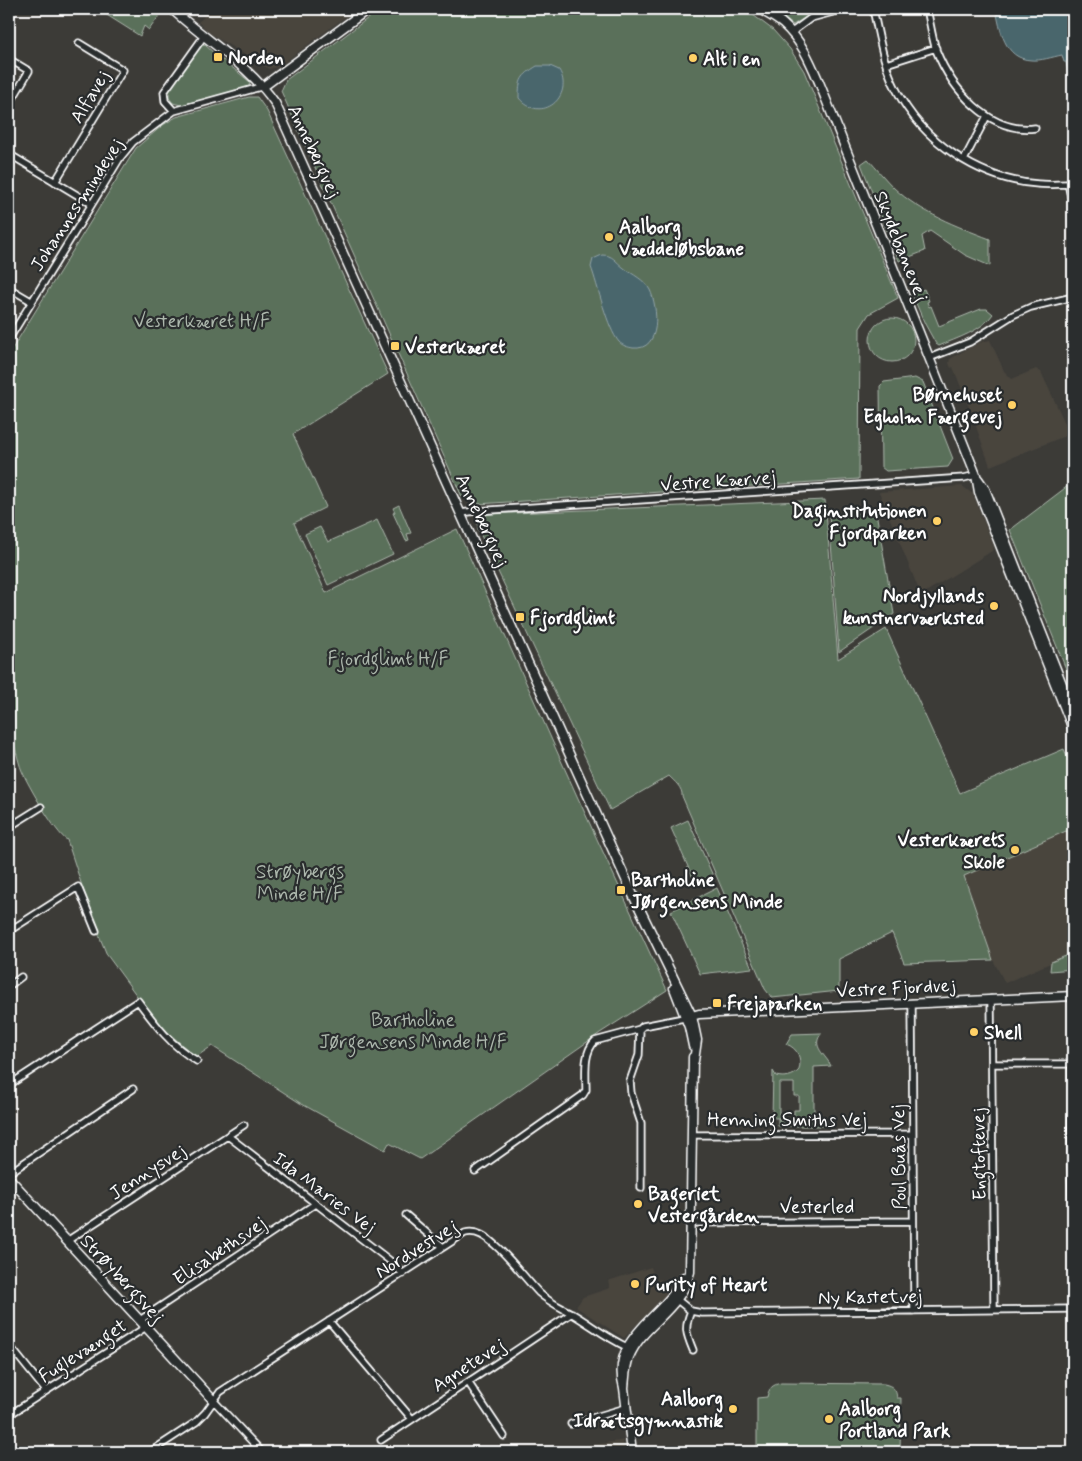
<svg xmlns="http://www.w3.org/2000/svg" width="1082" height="1461" viewBox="0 0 1082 1461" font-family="Mynerve,sans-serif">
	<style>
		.built { fill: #49453e }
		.green { fill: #5a6f5a; stroke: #acb7ac }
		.water { fill: #48666c; stroke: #91a3a7 }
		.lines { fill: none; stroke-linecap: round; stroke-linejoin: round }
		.street-casing { stroke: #fff; stroke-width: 9 }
		.secondary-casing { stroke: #fff; stroke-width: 11 }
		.street { stroke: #2a2d2e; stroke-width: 5.5 }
		.secondary { stroke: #2a2d2e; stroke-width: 8 }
		.poi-dot { fill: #ffd166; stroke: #2a2d2e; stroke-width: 2 }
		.labels { text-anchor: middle; stroke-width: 4.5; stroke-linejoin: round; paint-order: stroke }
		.poi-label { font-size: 19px; font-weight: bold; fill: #fff; stroke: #2a2d2e; text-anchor: start }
		.street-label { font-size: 19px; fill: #fff; stroke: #2a2d2e }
		.park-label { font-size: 19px; fill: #acb7ac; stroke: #2a2d2e }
	</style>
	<rect width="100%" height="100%" fill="#3c3b37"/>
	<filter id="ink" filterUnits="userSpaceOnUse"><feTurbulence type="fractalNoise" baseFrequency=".02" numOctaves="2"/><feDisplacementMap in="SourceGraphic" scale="10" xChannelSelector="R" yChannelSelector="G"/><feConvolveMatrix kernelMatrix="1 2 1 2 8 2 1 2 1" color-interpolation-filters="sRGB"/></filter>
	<g filter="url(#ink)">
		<path class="built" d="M196,9H356L278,67L269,69L212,35L198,22L204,17Z
			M990,340L1004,371L1012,379L1036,369L1041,372L1070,434L990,466L972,415L953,367L951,368L949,363L950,359L960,353L981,342Z
			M962,486L973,494L994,547L992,551L921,595L879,492Z
			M1064,749L1073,772V953L1005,983L993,960L964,876Z
			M651,1267L655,1280L661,1279L666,1294L624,1338L576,1307L583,1297L610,1288L608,1281Z
			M623,1440L625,1452H544L619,1441Z"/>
		<path class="green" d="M105,9H164L149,30L144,26L140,36L102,12Z
			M380,9H745L773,30L790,49L804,71L898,298L869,314L860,328L859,479L478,504L462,497L281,91L286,80Z
			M772,9H823L817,10L793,25Z
			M203,43L216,55L215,59L217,61L223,60L250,82L249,86L246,89L181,105L173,103L169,98V91Z
			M249,97H257L267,111L388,374L293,434L326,507L294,523L326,593L457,529L577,796L667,990L600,1033L420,1159L389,1143L385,1150L300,1103L212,1046L196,1057L156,1022L107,955L94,923L67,840C56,834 28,785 22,771C17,759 16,746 9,734V354L136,148L163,125L176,117Z
			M868,159C877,169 885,179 894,188C921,213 956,226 990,239V266L965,255L930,231L922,236L925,251L899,261L861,164Z
			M924,289L929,301L927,302L929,307L931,306L939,326L981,309H987L993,314C982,331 957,338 939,346L936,344L925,324L912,294Z
			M870 340a22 22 0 1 1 44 0a22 22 0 1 1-44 0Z
			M915,378L923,382L953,459L948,467L886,471L881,467L880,386L884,382Z
			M1073,482V676L1070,679L1010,530Z
			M825,500L838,659L886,629L960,793L1064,749L1073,772V838L1066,831L964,876L993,960L904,963L892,933L839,959V991L772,998L765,989L682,796C683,788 674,781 669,776L610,810L478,529V518L489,514Z
			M399,505L411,533L407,534L409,540L406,541L393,513L395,512L393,508Z
			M876,512L894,614L839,652L829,515Z
			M377,520L393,554L328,585L305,534L320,527L328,542Z
			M688,820L714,878L696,885L671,828Z
			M717,888L752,968L700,974L671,911Z
			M1073,953V969L1050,971L1051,962Z
			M822,1033C810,1046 826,1055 831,1066L814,1067V1120L826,1121L827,1126H794V1120L800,1119V1117H794V1110H799V1096H794V1083H779V1121H792V1126H778V1118H772L773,1071L776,1076C784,1078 793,1077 799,1070C802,1059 798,1048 786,1044L792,1034Z
			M781,1383L884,1384C893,1386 896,1389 897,1398H901L900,1452H757V1398L767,1397C769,1388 772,1385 781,1383Z"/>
		<path class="water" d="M996,9H1073V96L1066,62H1064L1062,55C1052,57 1041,61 1031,60C1004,59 1000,29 996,9Z
			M537,66H550L559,70C575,96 541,125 519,98C519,79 521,76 537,66Z
			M602,255C613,255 615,261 624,268C633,275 644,279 650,290C658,307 662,351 633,348C628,347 623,346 619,342C607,328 598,286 591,267L593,259Z"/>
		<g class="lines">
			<g class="street-casing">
				<path id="street" d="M873,9C879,36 883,64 896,89C922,141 979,180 1038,184C1048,185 1058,184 1068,184L1073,205
					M927,9C930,22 932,37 936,50C951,88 989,134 1035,128
					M792,32L811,18L844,9
					M9,59L29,71L9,105
					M886,64L936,48
					M174,111L165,101L164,92L204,36
					M9,154L92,204
					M964,160L987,116
					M55,182L123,70L79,43
					M9,288L31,301
					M9,339L92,204L120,158L133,142L174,111L264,86
					M929,358L970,342L1013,315L1031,307L1073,297
					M461,513L476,511L964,478L976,475
					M9,827L41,807
					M9,931L78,887L96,931
					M9,986L21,977
					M991,999L994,1309
					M912,1003L914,1311
					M640,1029L639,1055L630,1081L631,1093L641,1123V1188
					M992,1064H1073
					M1072,1064L1071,1167L1073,1236
					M9,1085L138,1001C155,1024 171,1046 197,1061
					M692,1135L912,1134
					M228,1136L389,1260L403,1274
					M475,1171L583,1095L586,1090C586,1074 583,1053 595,1041L640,1029L643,1026L689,1017
					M9,1173L133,1089
					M406,1215L443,1247
					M691,1223L913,1221
					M67,1241L244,1125
					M675,1298L691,1311L702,1313L1073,1309
					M691,1311C684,1328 686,1333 693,1350
					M140,1320L315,1204
					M329,1321L412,1419
					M9,1345L46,1391
					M468,1382L504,1436
					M213,1400L262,1452
					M9,1415L146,1327
					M571,1424L626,1408
					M381,1440L572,1313
					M150,1452L196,1422L205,1413L220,1392L465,1233C477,1230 486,1237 495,1245C511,1259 524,1277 539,1293C549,1302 560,1307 571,1313C590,1324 607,1338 627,1347"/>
			</g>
			<g class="secondary-casing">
				<path id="secondary" d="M172,9C206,41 248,64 275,103L633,895L692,1016L697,1040L694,1061
					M760,9C767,14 776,18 783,24C801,40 810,61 819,82L976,475L979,492L1073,729
					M264,86L368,9
					M978,479L985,489L1073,712
					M674,988L689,1027L693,1046
					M692,1016L699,1014L1073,996
					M9,1178L213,1400
					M624,1388C625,1378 625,1367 629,1357C643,1323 680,1312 690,1272L693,1057
					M632,1452L624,1388C609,1336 666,1317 684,1277"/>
			</g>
			<use href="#street" class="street"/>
			<use href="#secondary" class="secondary"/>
		</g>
	</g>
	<g class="poi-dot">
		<rect x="213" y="52" width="10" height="10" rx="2.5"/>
		<circle cx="693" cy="58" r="5"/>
		<circle cx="609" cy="237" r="5"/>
		<rect x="390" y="341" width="10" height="10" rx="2.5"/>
		<circle cx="1012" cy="405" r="5"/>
		<circle cx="937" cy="521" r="5"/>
		<circle cx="994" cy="606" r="5"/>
		<rect x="515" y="612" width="10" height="10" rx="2.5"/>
		<circle cx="1015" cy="850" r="5"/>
		<rect x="616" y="885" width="10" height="10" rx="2.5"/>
		<rect x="712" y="998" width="10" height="10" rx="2.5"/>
		<circle cx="974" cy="1032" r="5"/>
		<circle cx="638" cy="1204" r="5"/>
		<circle cx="635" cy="1284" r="5"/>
		<circle cx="733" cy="1409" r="5"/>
		<circle cx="829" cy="1419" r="5"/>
	</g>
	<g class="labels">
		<g class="poi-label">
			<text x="228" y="64">Norden</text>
			<text x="703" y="65">Alt i en</text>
			<text x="619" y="233">Aalborg<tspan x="619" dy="22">Væddeløbsbane</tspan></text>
			<text x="405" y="353">Vesterkæret</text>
			<text x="1002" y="401" text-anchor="end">Børnehuset<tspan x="1002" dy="22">Egholm Færgevej</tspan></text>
			<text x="927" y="517" text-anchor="end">Daginstitutionen<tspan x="927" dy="22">Fjordparken</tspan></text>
			<text x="984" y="602" text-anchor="end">Nordjyllands<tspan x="984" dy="22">kunstnerværksted</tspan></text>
			<text x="530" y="624">Fjordglimt</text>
			<text x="1005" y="846" text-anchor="end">Vesterkærets<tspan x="1005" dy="22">Skole</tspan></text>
			<text x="631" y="886">Bartholine<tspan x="631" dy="22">Jørgensens Minde</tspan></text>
			<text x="727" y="1010">Frejaparken</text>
			<text x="984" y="1039">Shell</text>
			<text x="648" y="1200">Bageriet<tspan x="648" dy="22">Vestergården</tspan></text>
			<text x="645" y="1291">Purity of Heart</text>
			<text x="723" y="1405" text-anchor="end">Aalborg<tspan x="723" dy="22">Idrætsgymnastik</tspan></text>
			<text x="839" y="1415">Aalborg<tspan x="839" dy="22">Portland Park</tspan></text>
		</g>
		<g class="street-label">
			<text transform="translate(89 96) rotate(-59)" y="7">Alfavej</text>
			<text transform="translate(315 151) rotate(65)" y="7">Annebergvej</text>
			<text transform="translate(76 204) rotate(-57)" y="7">Johannesmindevej</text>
			<text transform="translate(902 246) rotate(68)" y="7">Skydebanevej</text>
			<text transform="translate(718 480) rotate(-4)" y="7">Vestre Kærvej</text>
			<text transform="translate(483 520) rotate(65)" y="7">Annebergvej</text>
			<text transform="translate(896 987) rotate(-3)" y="7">Vestre Fjordvej</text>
			<text x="787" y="1126">Henning Smiths Vej</text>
			<text transform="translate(978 1154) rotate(-91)" y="7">Engtoftevej</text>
			<text transform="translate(898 1157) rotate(-91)" y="7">Poul Buås Vej</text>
			<text transform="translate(147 1171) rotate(-33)" y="7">Jennysvej</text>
			<text transform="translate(325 1192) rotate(37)" y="7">Ida Maries Vej</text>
			<text x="817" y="1213">Vesterled</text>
			<text transform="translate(416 1248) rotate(-32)" y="7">Nordvestvej</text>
			<text transform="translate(219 1250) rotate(-34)" y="7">Elisabethsvej</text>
			<text transform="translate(123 1278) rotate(47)" y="7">Strøybergsvej</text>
			<text transform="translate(870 1296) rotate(-1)" y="7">Ny Kastetvej</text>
			<text transform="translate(82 1350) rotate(-33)" y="7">Fuglevænget</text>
			<text transform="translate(468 1364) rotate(-33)" y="7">Agnetevej</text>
		</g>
		<g class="park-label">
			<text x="202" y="327">Vesterkæret H/F</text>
			<text x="388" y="665">Fjordglimt H/F</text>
			<text x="300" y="878">Strøybergs<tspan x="300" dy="22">Minde H/F</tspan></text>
			<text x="413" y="1026">Bartholine<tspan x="413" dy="22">Jørgensens Minde H/F</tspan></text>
		</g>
	</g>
	<rect width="1082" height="1461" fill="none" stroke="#2a2d2e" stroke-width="30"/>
	<rect x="15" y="15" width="1052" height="1431" fill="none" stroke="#fff" stroke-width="2" filter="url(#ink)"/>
</svg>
